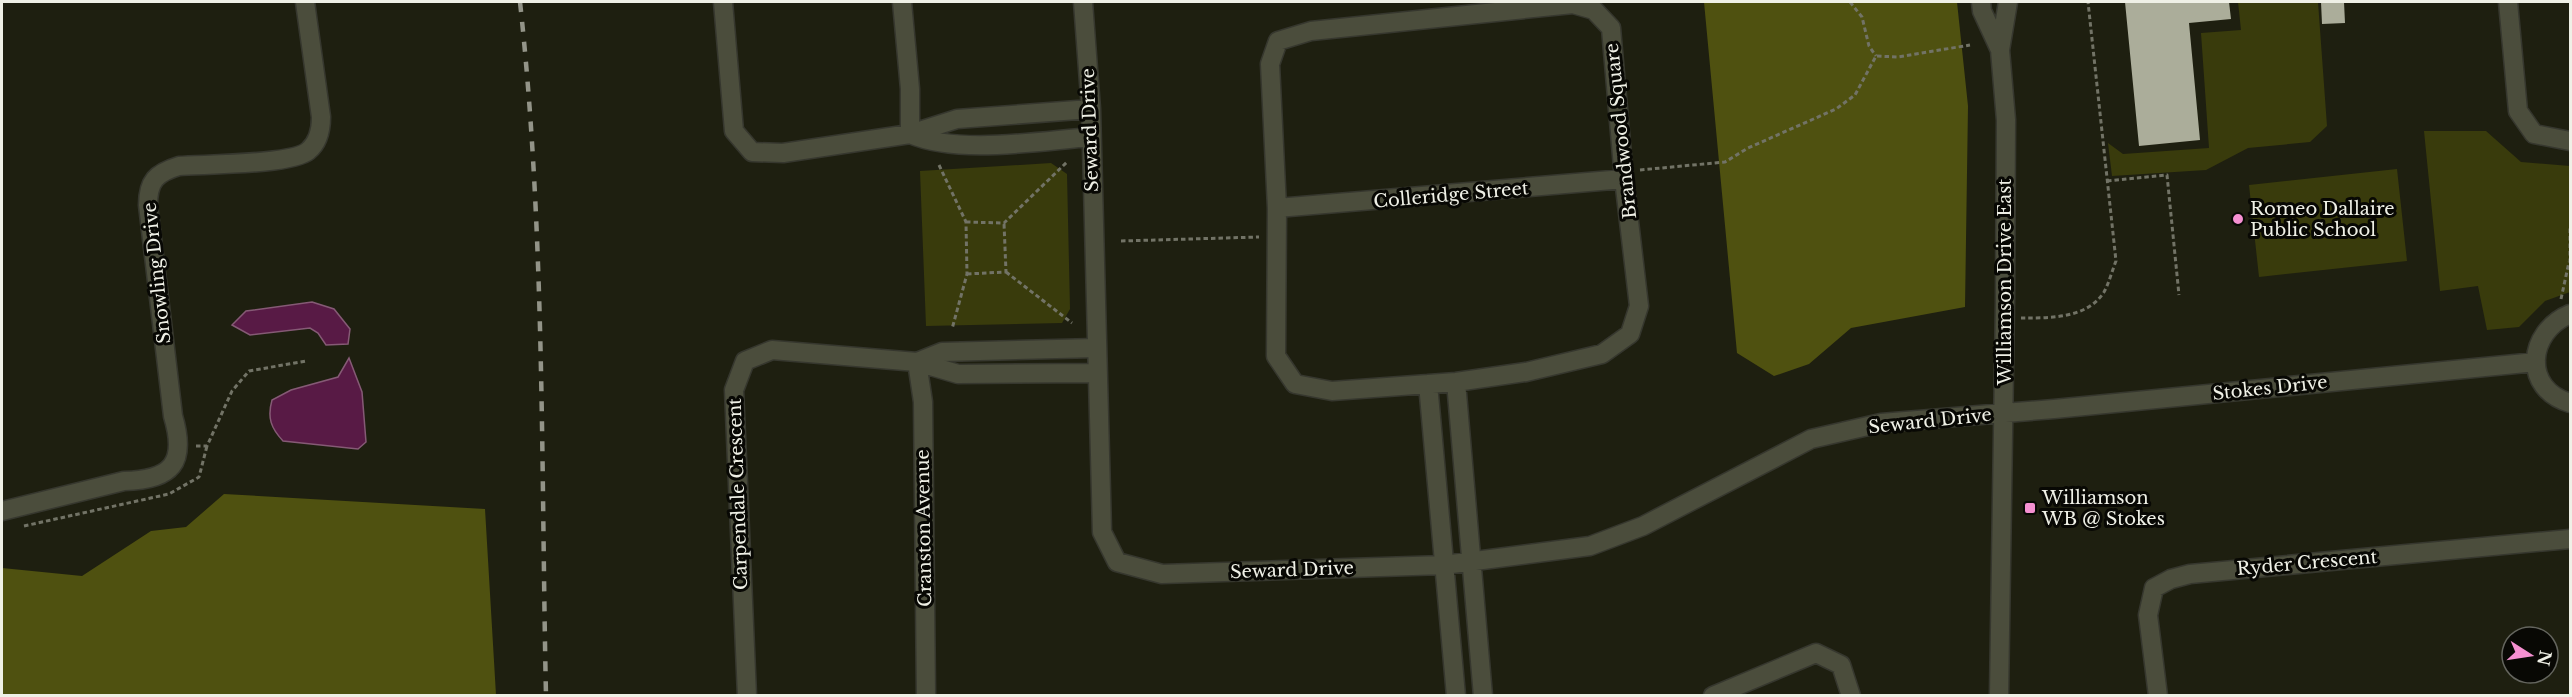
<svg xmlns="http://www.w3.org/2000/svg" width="2572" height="697" viewBox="0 0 2572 697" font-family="'Libre Baskerville',serif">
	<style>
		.green { fill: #393b0c }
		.forest { fill: #4f5110 }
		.water { fill: #581a45; stroke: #855a75; stroke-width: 1.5 }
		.building { fill: #abad9a }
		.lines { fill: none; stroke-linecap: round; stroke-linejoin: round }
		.minor-casing { stroke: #36372e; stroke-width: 21 }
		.path { stroke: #727366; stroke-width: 3; stroke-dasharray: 4.5 3; stroke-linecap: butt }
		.minor { stroke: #4b4d3c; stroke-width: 18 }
		.rail { stroke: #939488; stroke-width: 4.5; stroke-dasharray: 10 10; stroke-linecap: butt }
		.poi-dot { fill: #f590d1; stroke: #080804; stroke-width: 2 }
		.labels { text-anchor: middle; stroke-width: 6; stroke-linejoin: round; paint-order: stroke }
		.street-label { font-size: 18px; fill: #eff0e6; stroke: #080804 }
		.poi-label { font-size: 18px; fill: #eff0e6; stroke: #080804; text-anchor: start }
	</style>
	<rect width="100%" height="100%" fill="#1e1f10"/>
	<path class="green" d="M2238,2H2318L2327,126L2310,142L2248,148L2206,170L2112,176L2108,143L2123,154L2209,148L2201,33L2241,30Z
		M2424,131H2486L2521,162L2570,166V292L2545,301L2519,327L2487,330L2478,286L2440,291Z
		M1051,163L1067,174L1070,309L1062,323L926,326L920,171Z
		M2397,169L2407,261L2259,277L2249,185Z"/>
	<path class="forest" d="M1704,2H1957L1968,106L1965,307L1851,328L1809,364L1774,376L1737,353Z
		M224,494L485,509L496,695H2V568L82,576L151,531L186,527Z"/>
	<path class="water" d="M312,302L334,309L350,329L348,344L326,345L318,333L310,328L250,335L232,325L246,311Z
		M349,358L362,392L366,442L358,449L283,441C271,428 267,418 272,400L291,390L338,377Z"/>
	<path class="building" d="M2125,2H2229L2231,19L2189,23L2200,140L2139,146Z
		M2321,2H2344L2345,23L2322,24Z"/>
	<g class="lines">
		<g class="minor-casing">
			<path id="minor" d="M723,2L734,131L752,152L783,153L910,134L957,119L1091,109
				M902,2L910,89V134
				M1083,2L1091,109L1102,532L1117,562L1162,574L1444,565L1590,546L1643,526L1811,439L1881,423L2054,409L2536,362
				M1981,2L1982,11L2000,50
				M2508,2L2518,111L2534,134L2570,141
				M1573,4L1594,10L1611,28L1624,179L1639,306L1630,334L1602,354L1526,372L1456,382L1332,391L1295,384L1276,356L1277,208L1270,64L1278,41L1311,31Z
				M910,134C958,155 1038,141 1091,137
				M1277,208L1624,179
				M2570,314C2527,332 2522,389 2570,403
				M917,362L923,402L926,696
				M917,362L942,352L1096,348
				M1456,382L1483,696
				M1428,384L1456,696
				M2,511L124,481C172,480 187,463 173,416L148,205C148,181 156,173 179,166C205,164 291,165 308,151C319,142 321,129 321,117L305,2
				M747,696L734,390L745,361L772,350L917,362L958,374L1097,373
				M1713,696L1816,653L1841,665L1851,696
				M1999,696L2005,301L2006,120L2000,50L2008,2
				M2158,696L2148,615L2154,588L2171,579L2190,574L2570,539"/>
		</g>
		<path class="path" d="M1850,2L1862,17L1869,46L1876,56
			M939,165L966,222L967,274L952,329
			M1640,170L1725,162L1748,148L1836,109L1855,95L1876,56L1898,57L1970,45
			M2107,181L2167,175L2179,295
			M966,222L1004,223L1068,161
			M1121,241L1259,237
			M2570,263V226
			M1006,272L1072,323
			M967,274L1006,272L1004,223
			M2561,299L2569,262
			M2021,318C2049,318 2087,319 2104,292C2109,283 2112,271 2116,261L2088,2
			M196,446H207L232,391L249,371L306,361
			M24,526L169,494L199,477L207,446"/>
		<use href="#minor" class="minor"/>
		<path class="rail" d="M520,2C545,231 541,465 546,696"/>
	</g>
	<g class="poi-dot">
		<circle cx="2238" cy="219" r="6"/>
		<rect x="2024" y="502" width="12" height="12" rx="3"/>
	</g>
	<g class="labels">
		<g class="street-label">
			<text transform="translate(1090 130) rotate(-92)" y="6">Seward Drive</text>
			<text transform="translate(1621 131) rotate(-96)" y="6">Brandwood Square</text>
			<text transform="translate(1451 195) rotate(-5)" y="6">Colleridge Street</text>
			<text transform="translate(157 273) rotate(-96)" y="6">Snowling Drive</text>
			<text transform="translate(2005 282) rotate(-90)" y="6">Williamson Drive East</text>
			<text transform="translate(2270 388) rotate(-6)" y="6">Stokes Drive</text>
			<text transform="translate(1930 421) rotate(-6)" y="6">Seward Drive</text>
			<text transform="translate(738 494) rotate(-92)" y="6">Carpendale Crescent</text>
			<text transform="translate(924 528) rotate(-91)" y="6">Cranston Avenue</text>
			<text transform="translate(2307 563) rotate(-5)" y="6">Ryder Crescent</text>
			<text transform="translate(1292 570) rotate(-2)" y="6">Seward Drive</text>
		</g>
		<g class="poi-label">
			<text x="2250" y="215">Romeo Dallaire<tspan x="2250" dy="21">Public School</tspan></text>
			<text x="2042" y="504">Williamson<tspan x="2042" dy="21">WB @ Stokes</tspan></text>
		</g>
	</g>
	<rect width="2572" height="697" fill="none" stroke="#eff0e6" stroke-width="6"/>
	<g transform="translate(2530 655) rotate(102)"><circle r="28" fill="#080804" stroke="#64655e" stroke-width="1.5"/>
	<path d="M0-4.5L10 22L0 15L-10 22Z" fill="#f590d1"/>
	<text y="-9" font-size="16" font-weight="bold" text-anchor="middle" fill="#eff0e6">N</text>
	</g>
</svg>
